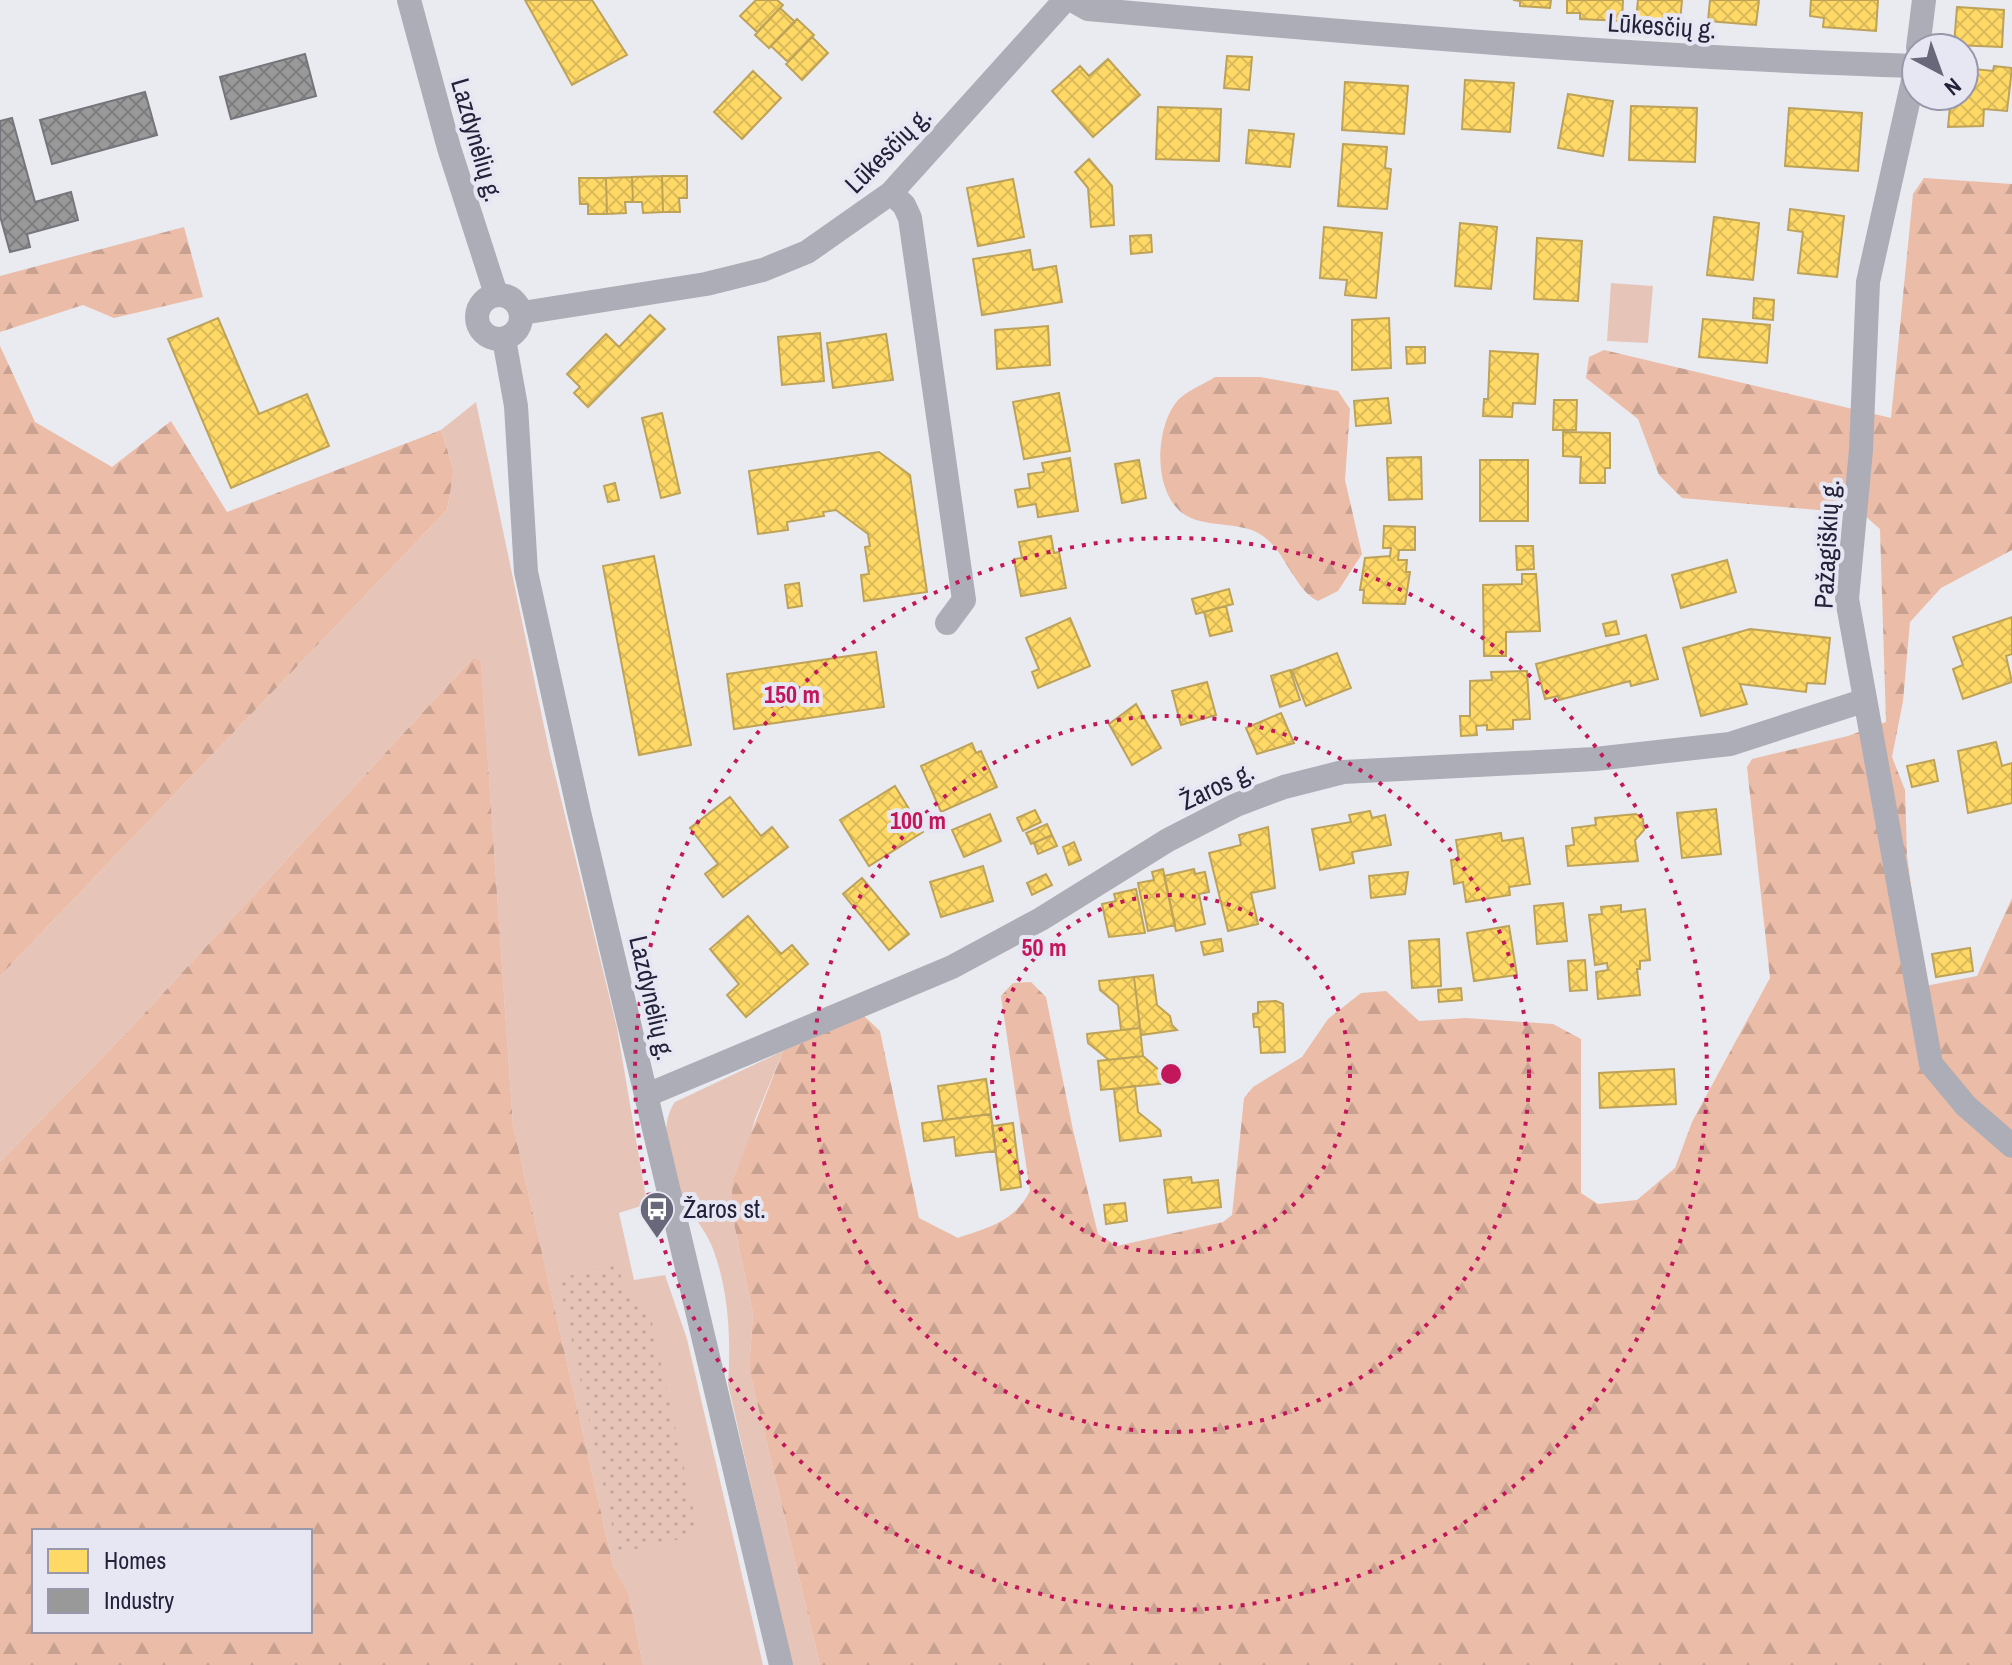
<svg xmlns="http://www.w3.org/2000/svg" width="2012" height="1665" viewBox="0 0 2012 1665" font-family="'Archivo Narrow',sans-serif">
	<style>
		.grass { fill: #e6c5b8 }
		.forest { fill: url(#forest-firs); fill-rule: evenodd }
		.park { fill: url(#park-dots) }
		.homes { fill: url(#homes-cross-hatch); stroke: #bda259; stroke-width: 2 }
		.industry { fill: url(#industry-cross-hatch); stroke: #76757c; stroke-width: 2 }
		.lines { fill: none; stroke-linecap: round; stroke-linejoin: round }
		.minor { stroke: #adadb7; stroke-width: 24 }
		.ring { fill: none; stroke: #c2185b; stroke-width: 4; stroke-dasharray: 4 8 }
		.labels { text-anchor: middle; stroke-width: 8; stroke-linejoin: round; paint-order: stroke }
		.street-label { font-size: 26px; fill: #24223a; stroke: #e7e7f4 }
		.poi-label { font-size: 26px; fill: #24223a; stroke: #e7e7f4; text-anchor: start }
		.centre { fill: #c2185b; stroke: #e7e7f4; stroke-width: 4 }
		.ring-label { font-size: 24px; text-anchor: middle; font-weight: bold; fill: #c2185b; stroke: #e7e7f4; stroke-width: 8; stroke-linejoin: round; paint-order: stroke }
	</style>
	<defs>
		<pattern id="forest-firs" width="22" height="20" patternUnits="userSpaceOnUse" patternTransform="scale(2)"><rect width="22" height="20" fill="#ebbca7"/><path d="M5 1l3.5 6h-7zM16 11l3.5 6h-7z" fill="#c9a190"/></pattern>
		<pattern id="park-dots" width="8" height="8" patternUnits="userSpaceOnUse" patternTransform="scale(2)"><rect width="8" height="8" fill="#e6c5b8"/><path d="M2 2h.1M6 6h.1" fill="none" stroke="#c5a99f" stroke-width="1.8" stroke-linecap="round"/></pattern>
		<pattern id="homes-cross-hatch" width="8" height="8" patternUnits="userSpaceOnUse" patternTransform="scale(2)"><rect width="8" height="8" fill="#ffd966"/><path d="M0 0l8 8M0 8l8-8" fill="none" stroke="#daba59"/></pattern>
		<pattern id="industry-cross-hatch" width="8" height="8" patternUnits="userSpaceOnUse" patternTransform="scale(2)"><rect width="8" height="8" fill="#999"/><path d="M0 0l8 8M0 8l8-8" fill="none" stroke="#7d7c7e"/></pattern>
	</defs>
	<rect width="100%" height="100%" fill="#eaeaf1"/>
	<path class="grass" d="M1611,283L1653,286L1648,343L1607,341Z
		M476,402L549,750L617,1028L647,1204L619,1213L634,1280L665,1275L687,1339L763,1665H643L629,1594L613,1565L513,1125L481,663L474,657L128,1031L0,1162V976L447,510L454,471L441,430Z
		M783,1051L755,1119L731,1209L753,1314L749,1369L820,1665H792L728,1384C731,1341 729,1291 713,1249C706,1230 691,1214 682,1196C670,1168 657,1127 675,1102Z"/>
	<path class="forest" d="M1924,178L2012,184V550L1941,588L1910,622L1903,701L1892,757L1905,790L1907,856L1925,986L1977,976L2012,898V1665H820L749,1369L753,1314L731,1209L733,1180L783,1051L864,1016L880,1031L919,1218L958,1238C990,1227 1014,1222 1030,1191L1001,996L1013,983L1031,982L1046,997L1073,1130L1098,1234L1117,1246L1223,1222L1232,1215L1244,1098L1253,1087L1302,1057L1328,1019L1361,993L1386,991L1419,1021L1466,1018L1553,1024L1581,1039V1193L1598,1204L1637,1200L1675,1168L1692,1122L1770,978L1747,767L1752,759L1848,736L1886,722L1880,529L1863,514L1682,498L1659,475L1638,419L1586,378L1589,357L1604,350L1891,418L1913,194Z
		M184,227L203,297L114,318L83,305L0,332V276Z
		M0,346L35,422L112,467L171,421L227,512L441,430L454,471L447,510L0,976Z
		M1215,377H1260L1338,391L1350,409L1345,480L1362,554L1338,591L1318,601C1293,588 1287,553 1263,536C1243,521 1208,528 1187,516C1152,497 1154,427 1178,400C1187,391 1204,384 1215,377Z
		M474,657L481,662L513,1125L613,1565L629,1594L643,1665H0V1162L128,1031ZM34,1531H310V1631H34Z"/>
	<path class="park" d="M617,1265L627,1293L650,1313L699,1535L618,1553L558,1278Z"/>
	<path class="homes" d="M525,0H592L627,55L572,85Z
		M756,0H777L783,5L757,32L740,16Z
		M1513,0H1551L1550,8L1520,6V1Z
		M1567,0H1623L1622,21L1580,19V13H1567Z
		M1638,0H1682L1680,22L1636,19Z
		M1710,0H1759L1756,25L1708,21Z
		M1811,0H1878L1876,31L1823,27L1824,18L1810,16Z
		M1957,7L2004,10L2002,47L1954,45Z
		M780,8L795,22L769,48L755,35Z
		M797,19L814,35L788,62L771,46Z
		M812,37L828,53L802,80L786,64Z
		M1227,56L1252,57L1249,90L1224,88Z
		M1108,59L1140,95L1093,137L1052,91L1080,66L1089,76Z
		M1994,66L2012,68L2007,111L1984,109L1983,126L1948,127L1951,96H1964L1965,68L1993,71Z
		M753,71L781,98L742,139L714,112Z
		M1465,80L1514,83L1510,132L1462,129Z
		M1345,82L1408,86L1404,134L1342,130Z
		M1568,94L1613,101L1603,156L1558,148Z
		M1631,106L1697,108L1695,162L1629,160Z
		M1158,107L1221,109L1219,161L1156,159Z
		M1789,108L1862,113L1858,171L1785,166Z
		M1249,130L1294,134L1290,167L1246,163Z
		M1343,144L1387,147L1385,168L1391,169L1387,209L1338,206Z
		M1089,159L1112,186L1114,225L1091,227L1088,188L1075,172Z
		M662,176H687V198H679L680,212H663Z
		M662,176L663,212L643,213L642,202H633L632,177Z
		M632,177L633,202H625L626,213L607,214L606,178Z
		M579,178H606L607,214H588V204H580Z
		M1013,179L1024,237L978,246L967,188Z
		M1790,209L1844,216L1837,277L1798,273L1803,232L1788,230Z
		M1714,217L1759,223L1753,280L1707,275Z
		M1460,223L1497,227L1491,289L1455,286Z
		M1324,227L1382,233L1376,298L1345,295L1347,280L1320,278Z
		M1151,235L1152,252L1131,254L1130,236Z
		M1537,238L1582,241L1578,301L1534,299Z
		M1030,250L1033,270L1056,266L1062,302L982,315L973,259Z
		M1754,298L1774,300L1773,320L1753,318Z
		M650,315L665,329L588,407L574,393L580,387L567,374L606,334L619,347Z
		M218,318L259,414L307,394L329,446L231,488L168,339Z
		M1389,318L1391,368L1352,370V320Z
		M1703,319L1770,325L1767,363L1699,357Z
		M1048,326L1050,365L997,369L995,330Z
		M820,333L824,381L782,385L778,337Z
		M886,334L893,380L833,388L827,343Z
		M1406,347H1425V363L1407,364Z
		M1490,351L1538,354L1535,404L1513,403L1512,417L1483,416L1484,399H1488Z
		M1059,393L1070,451L1024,459L1013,402Z
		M1388,398L1391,423L1356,426L1354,401Z
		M1554,400H1577L1576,430H1553Z
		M662,413L680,493L661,498L642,418Z
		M1563,432L1610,433V468H1605V483H1580L1581,457L1563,456Z
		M879,452L910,475L927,592L864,601L861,575L869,574L865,547L870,546L868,534L836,510L823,512L824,516L787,522L788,530L758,534L749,471Z
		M1421,457L1422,499L1389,500L1387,458Z
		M1070,458L1078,511L1038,517L1036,504L1018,507L1015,490L1030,488L1028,474L1044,472L1042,463Z
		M1139,460L1146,498L1122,503L1115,464Z
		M1480,460H1528V521H1480Z
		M615,483L619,500L608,502L604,486Z
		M1384,526L1415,527V550H1399L1398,560H1407L1406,572H1410L1405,604L1363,603L1364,590H1360L1365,558L1390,556L1391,548H1383Z
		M1051,536L1054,553L1059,552L1066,588L1021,596L1014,559L1022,558L1019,542Z
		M1516,546H1533L1534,569L1517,570Z
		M654,556L691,745L639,755L603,566Z
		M1727,560L1736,592L1681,608L1672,575Z
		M1522,574H1536L1540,631L1506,632V656H1484L1483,585L1522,584Z
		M799,583L802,606L788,608L785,585Z
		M1229,589L1233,604L1196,614L1192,599Z
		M1226,606L1232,631L1210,636L1204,612Z
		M2012,617V654L2006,656L2012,682L1963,699L1953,669L1963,665L1953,637Z
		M1070,618L1090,666L1038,688L1032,672L1039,669L1026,638Z
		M1616,621L1619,634L1606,636L1603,624Z
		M1750,629L1830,638L1825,684L1807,683L1806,692L1740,684L1747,704L1701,716L1683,648Z
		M1646,635L1658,679L1631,686L1630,681L1559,700L1558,696L1545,699L1536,664Z
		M876,652L884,707L734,729L727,674Z
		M1337,653L1351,688L1306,706L1292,670Z
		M1290,670L1300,700L1280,707L1271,676Z
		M1527,671L1530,719L1513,720V729L1487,730V725L1476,726L1477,735L1461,736L1460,716H1470V681L1492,680L1491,672Z
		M1207,682L1216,715L1181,725L1172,691Z
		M1136,704L1161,748L1132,765L1109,724Z
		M1281,713L1294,743L1257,754L1246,728Z
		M1996,742L2002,766L2012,763V803L1968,813L1958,751Z
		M972,743L976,753L981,751L997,787L941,812L921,766Z
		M1934,760L1938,781L1912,787L1907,766Z
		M895,786L923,832L869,866L840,820Z
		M730,797L761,836L772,827L788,847L723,897L705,874L718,864L690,828Z
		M1716,809L1721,854L1682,858L1677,813Z
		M1035,810L1041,822L1023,831L1017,818Z
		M1370,811L1372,818L1385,815L1391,845L1352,852L1354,863L1320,870L1312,829L1351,822L1349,815Z
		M990,814L1001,841L964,857L952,830Z
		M1636,814L1643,819L1644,830L1635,840L1638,861L1568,866L1566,846L1574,845L1572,828L1596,825L1595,818Z
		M1047,824L1052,835L1031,844L1026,833Z
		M1268,827L1275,888L1251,893L1258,924L1228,931L1209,853L1241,845L1239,835Z
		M1501,833L1502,841L1523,838L1530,884L1509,887L1510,895L1466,902L1463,882L1454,884L1451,860L1459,859L1456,840Z
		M1052,835L1057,846L1038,854L1034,843Z
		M1074,842L1081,860L1069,865L1063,847Z
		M983,866L993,901L941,917L930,882Z
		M1163,869L1175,925L1148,931L1138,883L1154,880L1152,872Z
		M1194,869L1195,874L1205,872L1209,892L1199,894L1205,924L1176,931L1164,876Z
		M1408,872L1405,894L1371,898L1369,876Z
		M1046,874L1052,885L1032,895L1027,883Z
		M862,878L909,934L889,950L843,894Z
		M1136,889L1145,933L1109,937L1102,904L1116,901L1114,894Z
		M1563,903L1567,941L1537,944L1534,906Z
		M1621,905V912L1645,909L1650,960L1640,961V969H1637L1640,995L1598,999L1596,972L1608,970L1607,963L1595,965L1589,915L1602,914L1601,907Z
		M748,916L781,954L792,945L808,964L746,1017L727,995L739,984L710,949Z
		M1509,926L1517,975L1474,981L1467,933Z
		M1221,939L1223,951L1204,955L1201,942Z
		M1439,939L1441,986L1412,988L1409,941Z
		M1970,948L1973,971L1936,977L1932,954Z
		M1585,960L1587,990L1570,991L1568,961Z
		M1153,975L1157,1005L1170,1016L1172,1025L1177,1030L1141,1035L1134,977Z
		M1134,977L1140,1028L1121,1030L1118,1005L1100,990L1099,981Z
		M1461,988L1462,1000L1439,1002L1438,990Z
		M1276,1001L1283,1004L1285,1052L1261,1053L1259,1027H1254L1253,1014L1258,1013V1002Z
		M1140,1028L1143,1056L1109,1060L1088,1043L1087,1034Z
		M1143,1056L1167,1077V1083L1101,1090L1098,1061Z
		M1674,1069L1676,1104L1600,1108L1599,1073Z
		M986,1079L991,1114L943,1120L938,1086Z
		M1135,1086L1138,1112L1160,1130L1161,1136L1120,1141L1114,1089Z
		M991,1114L996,1151L956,1156L954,1137L924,1141L922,1123Z
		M1013,1123L1021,1187L1001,1190L992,1126Z
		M1191,1177L1192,1183L1218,1180L1221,1207L1168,1213L1164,1180Z
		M1125,1203L1127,1221L1106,1224L1104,1205Z"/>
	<path class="industry" d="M305,54L316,96L231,119L220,77Z
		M145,92L157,135L52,164L40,120Z
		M12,118L35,202L71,192L78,220L27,234L30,247L10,252L0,216V121Z"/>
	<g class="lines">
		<path class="minor" d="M409,0L449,148L496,294
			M1072,0L1088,9C1364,34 1639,57 1916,66
			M1918,48L1924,0
			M1916,67L1868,282L1861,450L1847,599L1931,1064L1966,1106L2012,1146
			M891,193L904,205L910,218L964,600L947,623
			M477 317a22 22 0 1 1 44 0a22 22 0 1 1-44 0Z
			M522,313L706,284L763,270L807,252L891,193L1065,0
			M504,339L516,406L526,572L579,812L781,1665
			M647,1095L952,967L1041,919L1168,840L1236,805L1284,787L1343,772L1595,759L1730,744L1863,701"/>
	</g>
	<g class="ring">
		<circle cx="1171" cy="1074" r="179"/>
		<circle cx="1171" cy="1074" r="358"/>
		<circle cx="1171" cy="1074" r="536"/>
	</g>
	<defs>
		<g id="bus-pin" transform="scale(1.8)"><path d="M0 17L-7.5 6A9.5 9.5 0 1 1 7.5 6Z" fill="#69687a" stroke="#e7e7f4"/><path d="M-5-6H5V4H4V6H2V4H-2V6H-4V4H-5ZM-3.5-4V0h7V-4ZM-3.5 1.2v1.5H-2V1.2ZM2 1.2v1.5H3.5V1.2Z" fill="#fff"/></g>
	</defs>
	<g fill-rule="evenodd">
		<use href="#bus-pin" x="657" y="1209"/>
	</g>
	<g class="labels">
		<g class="street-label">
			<text transform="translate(1662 26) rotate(4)" y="9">Lūkesčių g.</text>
			<text transform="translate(477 140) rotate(74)" y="9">Lazdynėlių g.</text>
			<text transform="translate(888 150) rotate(-45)" y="9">Lūkesčių g.</text>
			<text transform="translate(1827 544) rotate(-87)" y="9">Pažagiškių g.</text>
			<text transform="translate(1217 786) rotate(-25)" y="9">Žaros g.</text>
			<text transform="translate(652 998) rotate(77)" y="9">Lazdynėlių g.</text>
		</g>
		<g class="poi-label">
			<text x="683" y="1218">Žaros st.</text>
		</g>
	</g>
	<circle cx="1171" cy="1074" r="12" class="centre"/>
	<g class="ring-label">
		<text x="792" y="703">150 m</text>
		<text x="918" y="829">100 m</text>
		<text x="1044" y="956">50 m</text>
	</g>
	<rect x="32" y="1529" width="280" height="104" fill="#e7e7f4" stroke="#9998aa" stroke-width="2"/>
	<rect x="48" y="1549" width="40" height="24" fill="#ffd966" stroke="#9998aa" stroke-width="2"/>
	<text x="104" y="1569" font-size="24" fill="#24223a">Homes</text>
	<rect x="48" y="1589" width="40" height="24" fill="#999999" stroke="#9998aa" stroke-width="2"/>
	<text x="104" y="1609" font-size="24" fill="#24223a">Industry</text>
	<g transform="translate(1940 72) rotate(139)"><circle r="38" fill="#e7e7f4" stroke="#9998aa" stroke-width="2"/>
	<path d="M0-6L14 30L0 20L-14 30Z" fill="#69687a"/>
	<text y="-12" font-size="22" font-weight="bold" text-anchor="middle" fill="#24223a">N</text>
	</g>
</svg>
